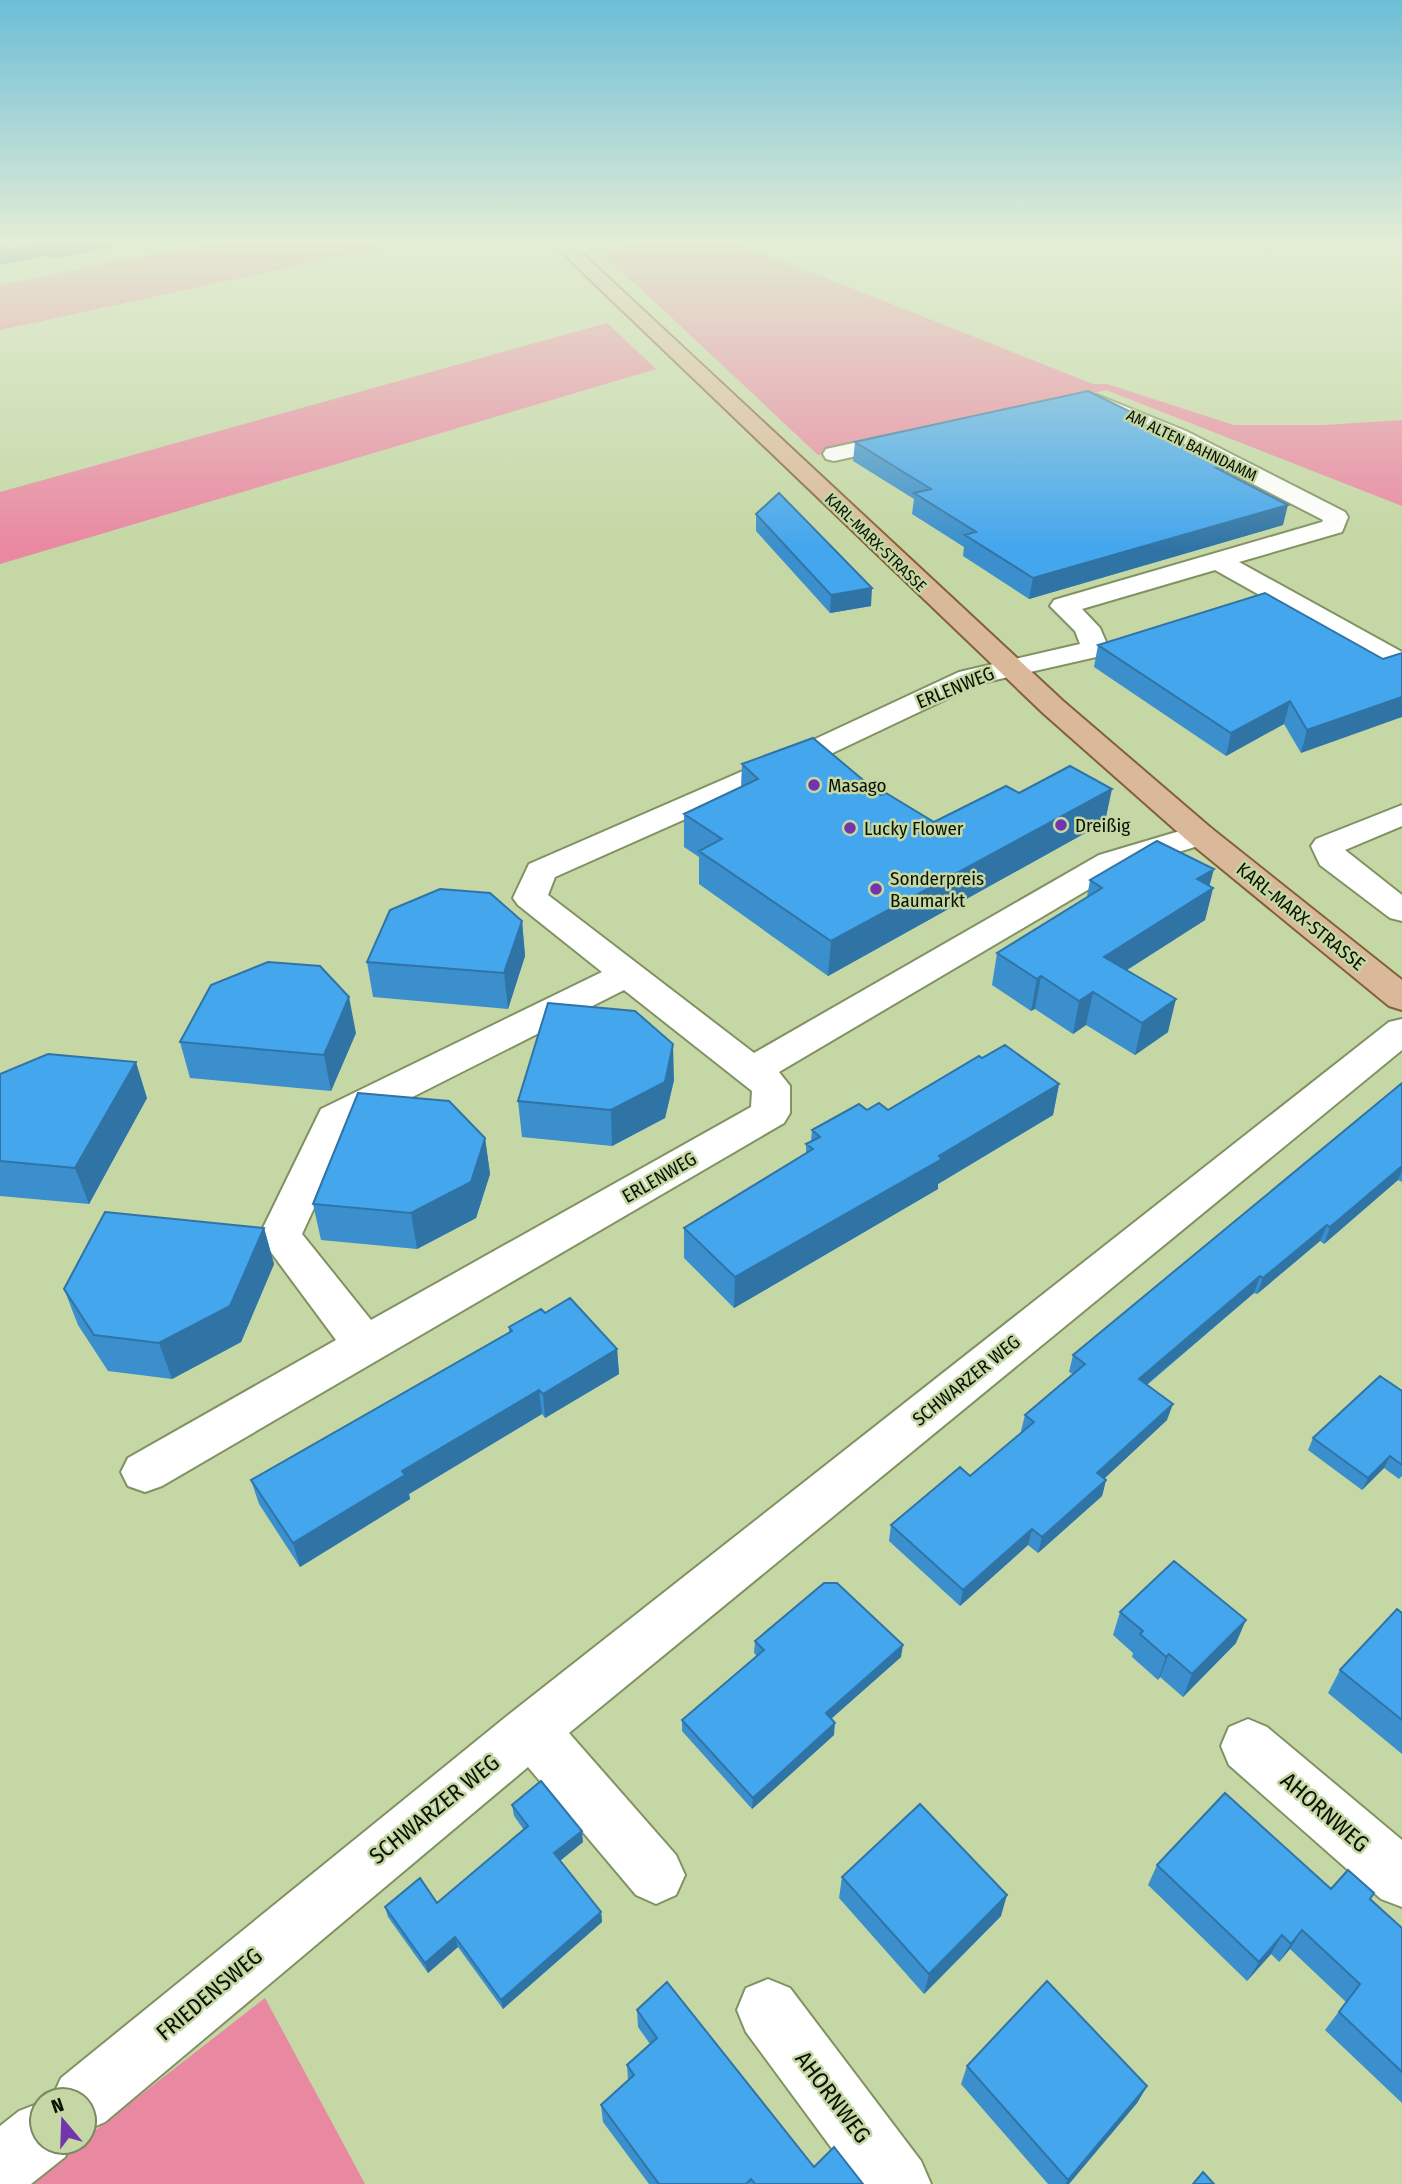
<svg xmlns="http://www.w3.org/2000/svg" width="1402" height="2184" viewBox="0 0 1402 2184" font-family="'Fira Sans Condensed',sans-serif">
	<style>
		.green { fill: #e988a1 }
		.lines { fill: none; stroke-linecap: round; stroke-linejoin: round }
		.minor-casing { stroke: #819262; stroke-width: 4 }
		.major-casing { stroke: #826139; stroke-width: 4 }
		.minor { fill: #fff; fill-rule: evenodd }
		.major { fill: #dab99a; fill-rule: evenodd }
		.wall { fill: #3a8fcc }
		.shaded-wall { fill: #3074a6 }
		.building { fill: #44a6ed; stroke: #3074a6; stroke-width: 2 }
		.poi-dot { fill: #7235aa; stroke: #c4d7a4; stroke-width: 2.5 }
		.labels { text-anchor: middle; stroke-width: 5; stroke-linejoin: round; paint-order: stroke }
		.far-street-label { font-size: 16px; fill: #0c1202; stroke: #c4d7a4 }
		.street-label { font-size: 19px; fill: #0c1202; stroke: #c4d7a4 }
		.poi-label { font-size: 19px; fill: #0c1202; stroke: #c4d7a4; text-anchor: start }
		.near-street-label { font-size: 23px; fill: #0c1202; stroke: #c4d7a4 }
	</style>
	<rect width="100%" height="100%" fill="#c4d7a4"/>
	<path class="green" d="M214,242H407L0,330V285Z
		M634,242H735L1093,384H1107L1234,425H1324L1402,420V506L1106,390L818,455L641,289L597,253Z
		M607,323L656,369L0,564V492Z
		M265,1998L365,2184H26L80,2142H84V2139Z"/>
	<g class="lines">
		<g class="minor-casing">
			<path id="minor" d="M578,242H614L612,246L567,255L558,250L561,246Z
				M1097,395L1186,431L1345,512L1348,517L1342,532L1239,562L1402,652V671L1392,669L1215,570L1082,609L1100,628L1109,649L1105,655L978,684L820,759L555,877L548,895L754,1053L1099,855L1200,825L1211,828L1216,835L1211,842L1123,869L779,1072L790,1086V1113L784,1123L162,1486L145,1492L128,1486L121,1472L128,1458L336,1340L259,1236L321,1109L602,972L518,905L513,898L529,864L798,747L959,672L1080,644L1075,631L1050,606L1054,600L1322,522L1323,520L1170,441L1089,406L1086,401L1089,396ZM624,990L752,1091L751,1107L371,1320L302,1234L351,1128Z
				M904,432L912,434L915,439L912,444L834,461L826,459L823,454L826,449Z
				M1402,805V826L1345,850L1402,895V921L1390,918L1320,865L1311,846L1316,839Z
				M1402,1019V1050L569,1733L676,1855L685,1875L676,1895L656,1904L636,1895L528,1767L105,2122L84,2131V2100H51L61,2078L512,1712L1389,1022Z
				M1248,1719L1267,1727L1402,1840V1907L1381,1899L1229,1765L1221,1746L1229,1727Z
				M768,1979L790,1988L921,2161L931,2184H858L746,2032L737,2010L746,1988Z
				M42,2102V2142H71L65,2157L31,2184H0V2126L19,2111Z"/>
		</g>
		<g class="major-casing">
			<path id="major" d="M551,242H570L1063,701L1211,828L1402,980V1010L1389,1006L1189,842L1043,713Z"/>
		</g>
		<use href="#minor" class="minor"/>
		<use href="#major" class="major"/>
	</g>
	<path class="wall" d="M0,242H138L51,259L46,256Z
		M1145,419L1144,425L1223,472L1283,525L1029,599L963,556L964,547L912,514L914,499L853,461L855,442Z
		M756,514L871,606L830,613L756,531Z
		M1098,645L1383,659L1301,753L1284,724L1226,756L1094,667Z
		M742,764L881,795L934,822L1019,793L1105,822L828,976L699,884V857L684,847V814L741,787Z
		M1090,880L1210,886L1213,888L1205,920L1127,970L1168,1032L1135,1055L1086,1025L1073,1034L1035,1009L1031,1011L992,985L997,953L1087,897Z
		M522,921L525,956L508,1009L373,997L367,962Z
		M356,1033L331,1091L190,1078L180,1042Z
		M982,1058L1059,1084L1053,1115L938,1184V1189L734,1308L684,1258V1228L806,1154V1144L811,1141L812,1130L867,1110H888Z
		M0,1074L147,1098L89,1204L0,1196Z
		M674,1080L665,1118L612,1146L522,1137L518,1101Z
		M1402,1083V1182L1398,1180L1324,1244L1320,1241L1257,1294L1254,1293L1147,1385L1167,1420L1105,1478L1106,1480L1102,1496L1038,1553L1028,1545L960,1606L889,1541L891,1525L970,1476L1022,1432L1021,1431L1025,1415L1073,1374L1069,1372L1073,1355Z
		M485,1138L490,1174L476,1218L417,1249L321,1240L313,1204Z
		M264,1228L274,1264L241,1342L172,1379L108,1371L78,1325L64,1289Z
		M545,1313L617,1349L619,1374L545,1418L542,1414L409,1494L410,1499L300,1567L259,1504L251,1480L509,1333V1327Z
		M1402,1391V1476L1399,1479L1384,1468L1362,1490L1308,1450L1313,1438Z
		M1120,1612L1236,1643L1183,1697L1160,1677L1158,1680L1132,1657L1133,1653L1113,1635Z
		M1402,1613V1754L1328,1693L1340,1670Z
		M755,1641L901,1657L831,1719L834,1735L752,1809L682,1731V1720L757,1656L754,1653Z
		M512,1805L583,1842L560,1861L601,1912L602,1922L503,2009L458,1947L428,1973L388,1917L385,1907L437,1903L524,1830L514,1816Z
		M1157,1865L1331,1889L1374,1893L1370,1899L1402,1928V2103L1325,2030L1346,2002L1290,1949L1279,1962L1271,1954L1247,1981L1148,1885Z
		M842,1877L1001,1916L924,1994L839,1898Z
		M637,2010L814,2167L864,2184H649L603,2122L601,2105L628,2080L627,2065L650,2044L638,2027Z
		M967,2066L1147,2086L1137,2103L1069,2184H1048L961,2084Z"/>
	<path class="shaded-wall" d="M72,242H138L51,259L48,247Z
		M43,244L46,256L0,265V252Z
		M1225,466L1221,485L1216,468Z
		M1288,505L1283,525L1029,599L1033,578Z
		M872,588L871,606L830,613L831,595Z
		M1402,697V717L1301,753L1307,730Z
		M1290,701L1284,724L1226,756L1231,733Z
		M1112,789L1105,822L828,976L831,941Z
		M1214,869L1208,891L1213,888L1205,920L1097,989L1104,957L1197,879Z
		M522,921L525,956L508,1009L504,973Z
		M1041,976L1035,1009L1031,1011L1037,979Z
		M1093,992L1086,1025L1073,1034L1079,1001Z
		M349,997L356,1033L331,1091L324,1055Z
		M1176,999L1168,1032L1135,1055L1142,1023Z
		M673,1044L674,1080L665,1118L612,1146L611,1110Z
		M136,1062L147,1098L89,1204L75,1168Z
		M1059,1084L1053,1115L938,1184V1189L734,1308L735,1277Z
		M485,1138L490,1174L476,1218L417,1249L411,1213Z
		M1402,1166V1171L1398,1180L1324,1244L1330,1227Z
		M1327,1225L1320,1241L1257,1294L1263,1278Z
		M264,1228L274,1264L241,1342L172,1379L159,1343Z
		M1260,1276L1254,1293L1134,1395L1139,1379Z
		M617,1349L619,1374L545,1418L543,1394Z
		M539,1390L542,1414L409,1494L410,1499L300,1567L293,1543L402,1471Z
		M1173,1404L1167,1420L1093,1489L1097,1473Z
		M1390,1456L1384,1468L1362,1490L1368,1478Z
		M1106,1480L1102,1496L1038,1553L1042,1537Z
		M1032,1529L1028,1545L960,1606L963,1590Z
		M1246,1620L1236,1643L1183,1697L1192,1674Z
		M903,1645L901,1657L824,1725L826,1713Z
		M1169,1654L1160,1677L1158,1680L1166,1657Z
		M835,1723L834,1735L752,1809L753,1798Z
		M582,1831L583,1842L556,1864L554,1853Z
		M1007,1895L1001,1916L924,1994L929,1974Z
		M601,1912L602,1922L503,2009L501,2000Z
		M1302,1930L1290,1949L1279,1962L1291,1944Z
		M1282,1935L1271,1954L1247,1981L1259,1962Z
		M455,1937L458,1947L428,1973L425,1963Z
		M1147,2086L1137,2103L1069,2184H1065L1068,2180Z"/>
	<path class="building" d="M0,242H72L48,247L43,244L0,252Z
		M1088,391L1145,419L1137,421L1225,466L1216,468L1288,505L1033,578L965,535L976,532L914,493L931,489L855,442Z
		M779,493L872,588L831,595L756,514Z
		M1265,593L1383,659L1402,653V697L1307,730L1290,701L1231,733L1098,645Z
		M813,738L881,795L886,793L934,822L1006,786L1019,793L1070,766L1112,789L831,941L699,851L722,839L684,814L758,779L742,764Z
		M1157,841L1214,869L1197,879L1213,888L1104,957L1176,999L1142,1023L1093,992L1079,1001L1041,976L1037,979L997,953L1102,888L1090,880Z
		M440,889L490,893L522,921L504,973L367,962L390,910Z
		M268,962L320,966L349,997L324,1055L180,1042L211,985Z
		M548,1003L635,1011L673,1044L665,1082L611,1110L518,1101Z
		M1005,1045L1059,1084L939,1156L942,1159L735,1277L684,1228L813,1149L806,1144L820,1137L812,1130L859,1104L867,1110L879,1103L888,1110L979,1056L982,1058Z
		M48,1054L136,1062L75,1168L0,1161V1074Z
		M1402,1083V1166L1330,1227L1327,1225L1263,1278L1260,1276L1139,1379L1173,1404L1097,1473L1106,1480L1042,1537L1032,1529L963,1590L891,1525L960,1467L970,1476L1034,1422L1025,1415L1085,1364L1073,1355Z
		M358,1093L449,1101L485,1138L471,1182L411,1213L313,1204Z
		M105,1212L264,1228L230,1306L159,1343L94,1335L64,1289Z
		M570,1298L617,1349L543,1394L539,1390L402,1471L405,1475L293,1543L251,1480L512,1331L509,1327L541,1309L545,1313Z
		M1380,1376L1402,1391V1465L1390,1456L1368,1478L1313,1438Z
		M1174,1561L1246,1620L1192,1674L1169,1654L1166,1657L1140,1634L1143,1631L1120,1612Z
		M824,1583H837L903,1645L826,1713L835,1723L753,1798L682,1720L764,1650L755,1641Z
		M1397,1609L1402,1613V1720L1340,1670Z
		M541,1781L582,1831L554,1853L601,1912L501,2000L455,1937L425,1963L385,1907L420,1878L437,1903L528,1826L512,1805Z
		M1225,1793L1331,1889L1348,1870L1374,1893L1370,1899L1402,1928V2072L1339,2012L1360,1984L1302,1930L1291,1944L1282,1935L1259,1962L1157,1865Z
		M920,1804L1007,1895L929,1974L842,1877Z
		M1047,1981L1147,2086L1068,2180L967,2066Z
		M667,1982L814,2167L834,2147L863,2184H755L751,2179L746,2184H659L601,2105L634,2075L627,2065L657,2038L637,2010Z
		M1203,2172L1214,2184H1193Z"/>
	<linearGradient id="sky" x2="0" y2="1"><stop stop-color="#6cbed7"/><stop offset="0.44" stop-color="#e4edd6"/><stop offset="1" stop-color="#e4edd6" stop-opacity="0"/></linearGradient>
	<rect width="1402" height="548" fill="url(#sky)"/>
	<g class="poi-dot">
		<circle cx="814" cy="785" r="7"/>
		<circle cx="1061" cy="825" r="7"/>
		<circle cx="850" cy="828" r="7"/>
		<circle cx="876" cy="889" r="7"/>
	</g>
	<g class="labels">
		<g class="far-street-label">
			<text transform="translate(1192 445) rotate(26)" y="6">AM ALTEN BAHNDAMM</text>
			<text transform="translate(876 542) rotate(44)" y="6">KARL-MARX-STRASSE</text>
		</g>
		<g class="street-label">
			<text transform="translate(955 687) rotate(-22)" y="7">ERLENWEG</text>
			<text transform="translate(1301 916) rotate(39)" y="7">KARL-MARX-STRASSE</text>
			<text transform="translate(659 1177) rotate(-30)" y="7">ERLENWEG</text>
			<text transform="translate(966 1380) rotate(-39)" y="7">SCHWARZER WEG</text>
		</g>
		<g class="poi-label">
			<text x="828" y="792">Masago</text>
			<text x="1075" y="832">Dreißig</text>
			<text x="864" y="835">Lucky Flower</text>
			<text x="890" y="885">Sonderpreis<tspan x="890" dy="22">Baumarkt</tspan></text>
		</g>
		<g class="near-street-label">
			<text transform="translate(434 1809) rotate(-39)" y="8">SCHWARZER WEG</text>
			<text transform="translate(1325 1812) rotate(41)" y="8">AHORNWEG</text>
			<text transform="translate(209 1994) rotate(-40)" y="8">FRIEDENSWEG</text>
			<text transform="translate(833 2097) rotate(53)" y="8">AHORNWEG</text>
		</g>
	</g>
	<g transform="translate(63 2121) rotate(341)"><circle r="33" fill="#c4d7a4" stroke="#7a8863" stroke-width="2"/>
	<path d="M0-5L12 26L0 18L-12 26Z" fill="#7235aa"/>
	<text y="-10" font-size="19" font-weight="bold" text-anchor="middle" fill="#0c1202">N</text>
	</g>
</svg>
